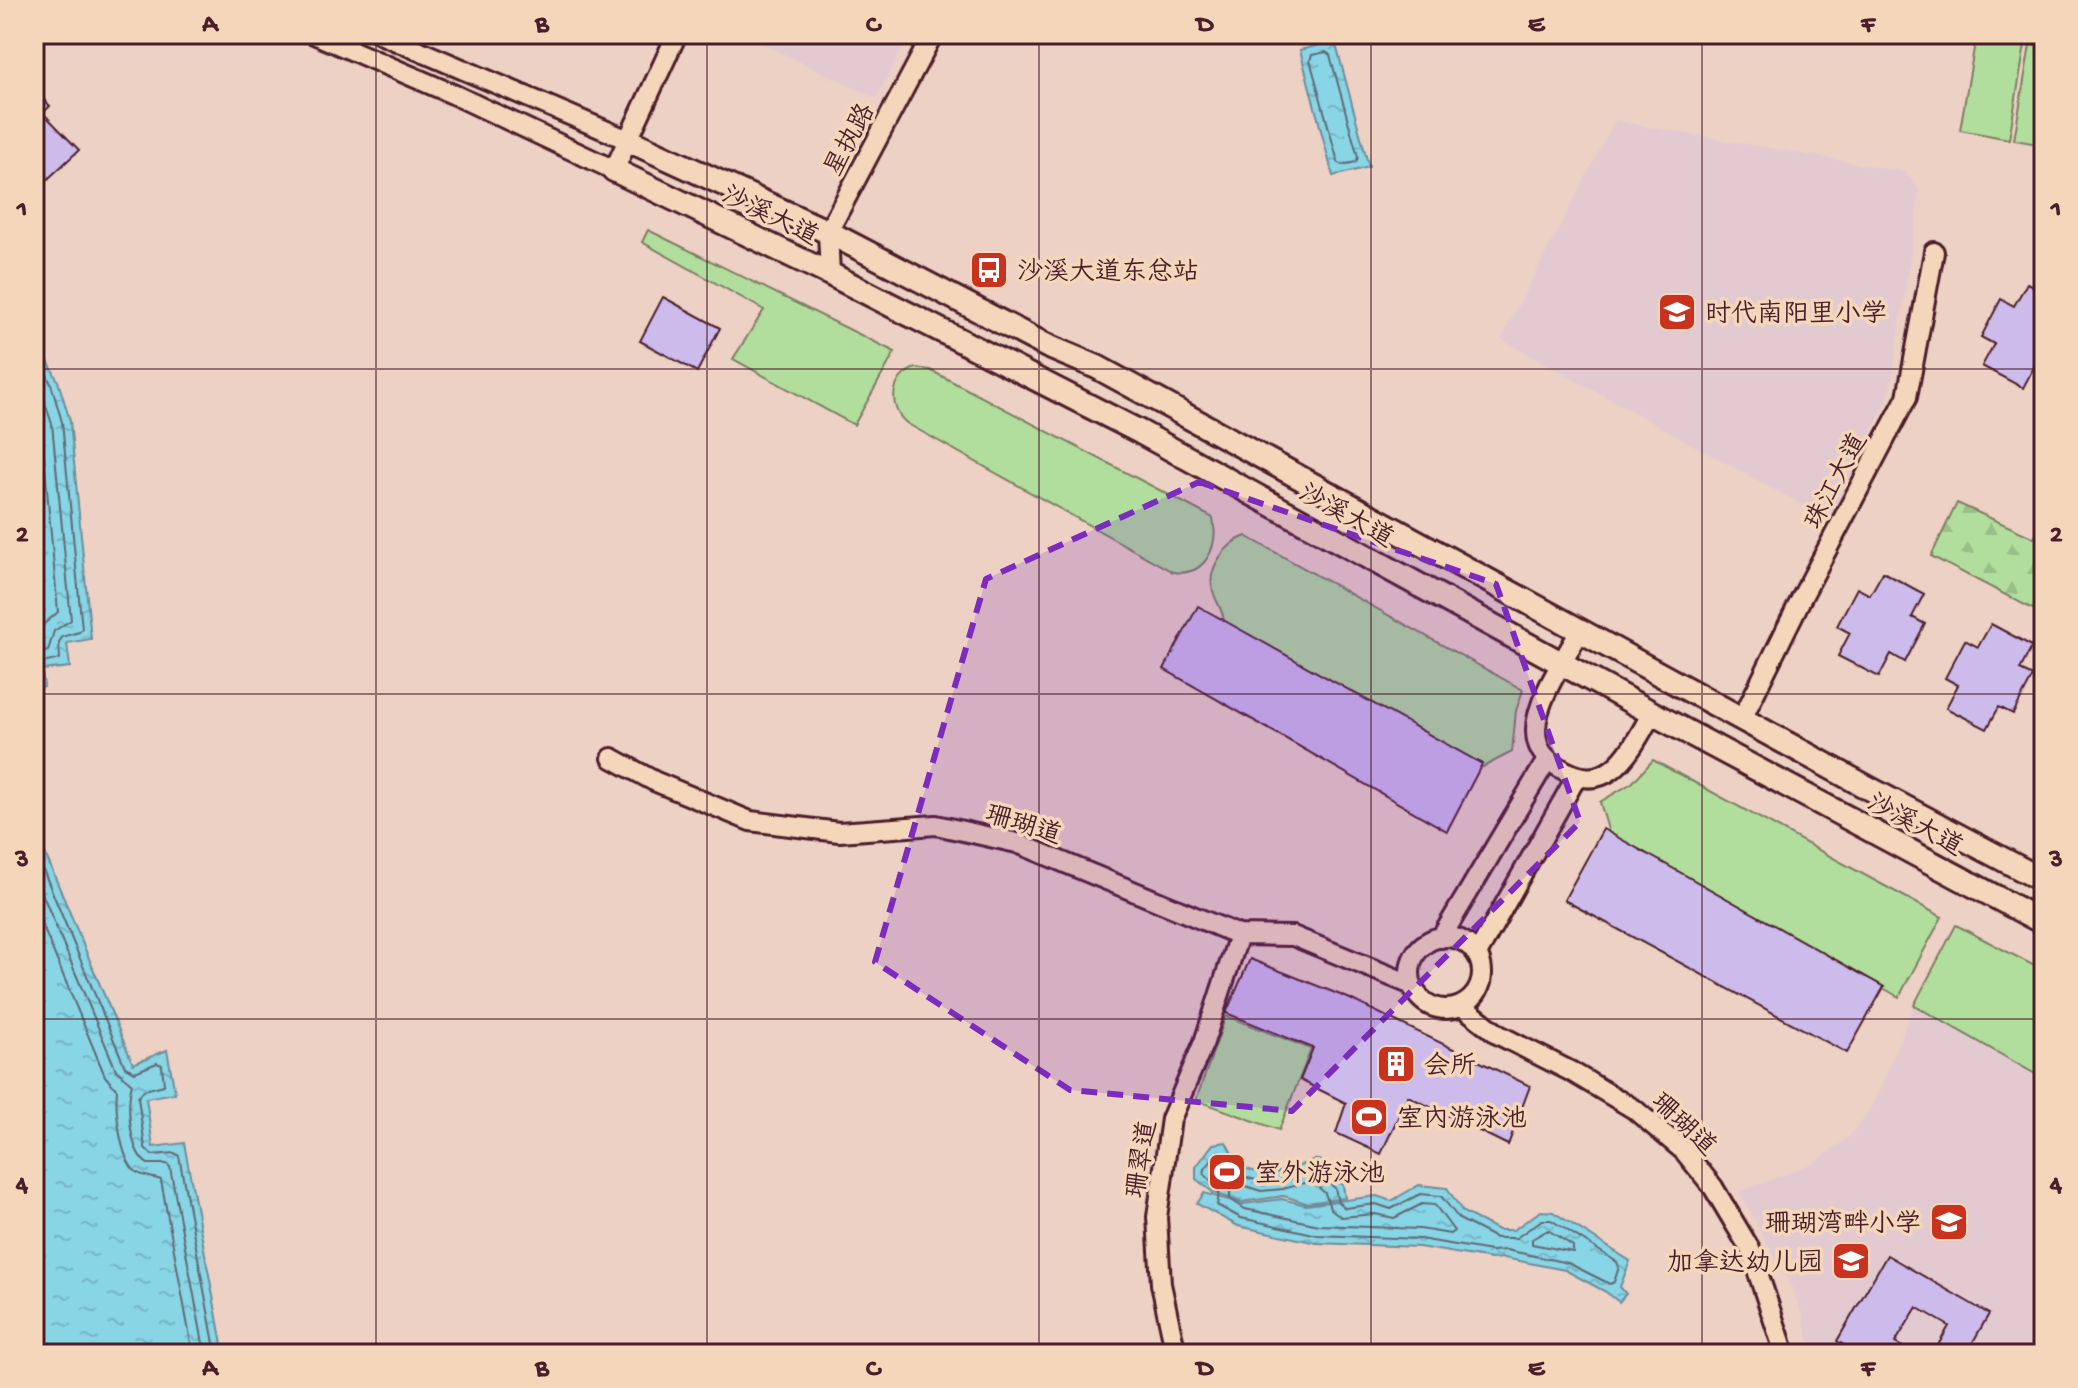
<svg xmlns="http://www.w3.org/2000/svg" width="2078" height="1388" viewBox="0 0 2078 1388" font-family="'Gochi Hand','LXGW WenKai TC',sans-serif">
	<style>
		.built { fill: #e3cad0 }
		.grass { fill: #b1de9d; stroke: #7e7e64; stroke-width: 2 }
		.forest { fill: url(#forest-firs); stroke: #7e7e64; stroke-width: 2 }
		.water { fill: url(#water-ripples); stroke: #6f8c9b; stroke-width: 2 }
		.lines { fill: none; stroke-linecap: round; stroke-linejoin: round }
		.shore { stroke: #626875; stroke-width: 2 }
		.building { fill: #cdbbec; stroke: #4a1f2b; stroke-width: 2 }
		.minor-casing { stroke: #4a1f2b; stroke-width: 24 }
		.major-casing { stroke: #4a1f2b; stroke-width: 28 }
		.minor { stroke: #f4d7ba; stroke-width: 18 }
		.major { stroke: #f4d7ba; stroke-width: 22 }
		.marked { fill: #7b2cbf; fill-opacity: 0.2; stroke: #7b2cbf; stroke-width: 6; stroke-dasharray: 16 10; stroke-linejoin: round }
		.grid { fill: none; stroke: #4a1f2b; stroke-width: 2; stroke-opacity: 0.55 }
		.labels { text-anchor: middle; stroke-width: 7; stroke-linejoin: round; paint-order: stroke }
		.street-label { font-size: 26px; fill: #4a1f2b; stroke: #f4d7ba }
		.poi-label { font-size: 26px; fill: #4a1f2b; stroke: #f4d7ba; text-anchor: start }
		.neatline { fill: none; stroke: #4a1f2b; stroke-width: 3 }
		.grid-label { font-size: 26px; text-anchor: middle; font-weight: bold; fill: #4a1f2b }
	</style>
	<defs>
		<pattern id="forest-firs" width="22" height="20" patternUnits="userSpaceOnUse" patternTransform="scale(2)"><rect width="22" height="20" fill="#b1de9d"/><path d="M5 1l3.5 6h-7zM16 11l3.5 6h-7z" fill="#9abe87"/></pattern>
		<pattern id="water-ripples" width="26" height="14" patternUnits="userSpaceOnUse" patternTransform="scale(2)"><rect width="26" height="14" fill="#87d5e5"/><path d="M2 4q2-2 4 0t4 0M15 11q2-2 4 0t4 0" fill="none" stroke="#76b6c5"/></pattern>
	</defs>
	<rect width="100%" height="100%" fill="#ecd1c4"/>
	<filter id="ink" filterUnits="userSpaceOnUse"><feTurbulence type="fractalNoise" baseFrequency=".0125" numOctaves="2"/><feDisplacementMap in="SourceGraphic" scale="16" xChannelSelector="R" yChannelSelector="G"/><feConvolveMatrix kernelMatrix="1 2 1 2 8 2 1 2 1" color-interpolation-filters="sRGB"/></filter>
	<g filter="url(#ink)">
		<path class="built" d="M742,34H910L876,98Z
			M1615,121L1905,172L1920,191L1890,393L1830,520L1501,339Z
			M1914,1005L2044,1079V1354H1811L1803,1316L1792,1288L1739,1192L1814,1163L1847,1139L1868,1113L1878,1094Z"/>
		<path class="grass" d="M1976,37L2025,45L2009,139L1960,130Z
			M2030,45L2044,48V145L2014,140Z
			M648,230L895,352L854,425L733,359L764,310L642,242Z
			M916,368L930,370L1213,518C1219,546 1206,577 1173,572L908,424C887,409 890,376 916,368Z
			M1246,536L1523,690L1516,711L1512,752L1481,768L1224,627C1225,612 1217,605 1213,591C1206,569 1226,543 1246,536Z
			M1653,760L1942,917L1899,997L1609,833L1600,802L1632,783Z
			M1956,925L2044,971V1079L1914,1005Z
			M1226,1016L1311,1049L1279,1130L1196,1100Z"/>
		<path class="forest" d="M1957,503L2034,538L2044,519V615L1931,556Z"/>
		<path class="water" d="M1335,41L1369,167L1333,176L1300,50Z
			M34,333L58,381L70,421L91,639L67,643L70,667L42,670L44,687L34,690Z
			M34,827L133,1064L167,1050L175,1093L146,1098L153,1147L184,1143L224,1354H34Z
			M1226,1142C1230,1149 1234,1160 1240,1165C1255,1176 1281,1174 1297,1167C1310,1161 1313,1156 1327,1164L1329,1174L1343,1185L1345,1198L1306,1203L1284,1196L1241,1202L1214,1193L1196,1179V1167L1213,1144Z
			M1419,1185L1447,1188L1463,1212L1498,1230H1513L1541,1211L1553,1212L1630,1261L1620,1287L1626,1294L1619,1302L1606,1292L1565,1270L1504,1258L1491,1259L1419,1247L1317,1243L1238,1226L1197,1204L1204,1193L1243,1204L1282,1199L1306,1205L1377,1196L1391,1201Z"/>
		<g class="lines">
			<path class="shore" d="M1326,52L1330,55L1358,157L1356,162L1342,165L1338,162L1310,60L1312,55Z
				M34,348L51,384L62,422L82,629L79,632L62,637L59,643L60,659L38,664L34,670V681
				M34,370L52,424L71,620L54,631L48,651L34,655
				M34,402L43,445L58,612L44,624L34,642
				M34,848L125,1067L135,1072L157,1063L162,1065L164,1085L144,1090L138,1097L145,1148L152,1155L175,1153L179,1156L216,1354
				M34,874L116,1070L132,1084C126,1103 129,1153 148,1164H167L170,1167L205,1354
				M34,905L105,1076L117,1090C115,1109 120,1159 136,1172C144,1177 153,1177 161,1180L193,1354
				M1219,1151C1226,1156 1227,1164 1234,1170C1251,1185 1282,1183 1301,1174C1308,1171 1309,1167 1318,1167L1323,1179L1335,1188L1338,1202L1345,1208L1376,1204L1391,1209L1420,1194L1441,1196L1459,1219L1496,1238H1516L1542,1220H1551L1617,1262L1619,1267L1614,1282L1610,1284L1568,1263L1506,1250L1491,1251L1420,1239L1318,1235L1241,1218L1217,1205L1220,1189L1204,1174L1205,1169Z
				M1311,1181L1325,1193L1330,1208L1341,1217L1375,1214L1394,1218L1422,1204L1435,1205L1454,1231L1450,1234L1420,1229L1319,1225L1245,1209L1230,1199V1185L1233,1182L1261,1191L1283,1189Z
				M1548,1230L1573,1246V1252L1532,1244V1239Z"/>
		</g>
		<path class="building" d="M34,89L50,106L43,113L79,150L34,192Z
			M2027,283L2044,292V370L2035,365L2023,388L1982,366L1994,344L1981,337L2001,299L2014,306Z
			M663,297L720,328L697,372L640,341Z
			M1883,572L1924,594L1912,617L1925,624L1905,662L1891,654L1879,677L1838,656L1850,633L1837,626L1857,588L1870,595Z
			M1198,606L1482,764L1447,831L1164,669Z
			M1991,624L2032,646L2020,670L2033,676L2013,714L1999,707L1987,729L1946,708L1958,685L1945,678L1965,640L1978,647Z
			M1603,829L1884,987L1847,1053L1564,900Z
			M1250,959L1348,998L1530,1086L1508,1145L1408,1096L1381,1154L1336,1133L1346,1103L1300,1080L1313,1048L1226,1013Z
			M1887,1255L1989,1314L1966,1354H1933L1949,1326L1917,1307L1895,1343L1915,1354H1860L1837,1341Z"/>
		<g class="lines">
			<g class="minor-casing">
				<path id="minor" d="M314,34L455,95L614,170L677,34
					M380,34L628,140
					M830,274L828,232L933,34
					M1580,631C1566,657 1535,701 1536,731C1536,748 1544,758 1557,766C1608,800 1630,752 1652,713
					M1742,719L1802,597L1907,397L1934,252
					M612,758L654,781L750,821L839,832L936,825L1017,843L1239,935L1293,936L1412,985
					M1410 973a36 36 0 1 1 72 0a36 36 0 1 1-72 0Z
					M1441,938L1547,760
					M1477,954L1577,776
					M1462,1006L1499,1035L1572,1072L1634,1109L1684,1151L1713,1187L1750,1249L1785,1354
					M1176,1354L1161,1284L1157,1217L1171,1119L1204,1042L1239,935"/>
			</g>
			<g class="major-casing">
				<path id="major" d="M628,140L828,232L1047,346L1097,367L1872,790L2044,881
					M614,170L830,274L1140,432L1652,713L2044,923"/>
			</g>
			<use href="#minor" class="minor"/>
			<use href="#major" class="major"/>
		</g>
	</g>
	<path class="marked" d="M1199,482L1496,584L1580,822L1292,1111L1070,1090L875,962L986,579Z"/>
	<path class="grid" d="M376,34V1354M707,34V1354M1039,34V1354M1371,34V1354M1702,34V1354M34,369H2044M34,694H2044M34,1019H2044"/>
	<defs>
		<g id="bus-square" transform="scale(2)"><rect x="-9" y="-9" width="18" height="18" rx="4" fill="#c8321e" stroke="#f4d7ba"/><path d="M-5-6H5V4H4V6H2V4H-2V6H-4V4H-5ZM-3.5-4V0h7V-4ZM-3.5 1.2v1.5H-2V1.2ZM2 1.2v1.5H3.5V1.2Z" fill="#fff"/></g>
		<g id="school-square" transform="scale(2)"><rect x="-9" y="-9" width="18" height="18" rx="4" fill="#c8321e" stroke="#f4d7ba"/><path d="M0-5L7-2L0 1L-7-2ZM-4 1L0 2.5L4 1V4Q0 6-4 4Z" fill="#fff"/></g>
		<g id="building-square" transform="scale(2)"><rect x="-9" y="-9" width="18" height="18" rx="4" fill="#c8321e" stroke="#f4d7ba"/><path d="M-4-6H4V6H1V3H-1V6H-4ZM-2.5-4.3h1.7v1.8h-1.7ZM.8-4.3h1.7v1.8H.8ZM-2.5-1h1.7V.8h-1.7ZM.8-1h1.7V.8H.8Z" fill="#fff"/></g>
		<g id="stadium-square" transform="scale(2)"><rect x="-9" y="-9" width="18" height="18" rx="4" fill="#c8321e" stroke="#f4d7ba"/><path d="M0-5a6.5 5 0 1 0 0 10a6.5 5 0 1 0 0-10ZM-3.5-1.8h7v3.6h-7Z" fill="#fff"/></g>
	</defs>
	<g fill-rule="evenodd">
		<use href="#bus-square" x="989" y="270"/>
		<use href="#school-square" x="1677" y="312"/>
		<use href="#building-square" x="1396" y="1064"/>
		<use href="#stadium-square" x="1369" y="1117"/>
		<use href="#stadium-square" x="1227" y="1172"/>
		<use href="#school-square" x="1949" y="1222"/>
		<use href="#school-square" x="1851" y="1261"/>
	</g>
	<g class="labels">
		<g class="street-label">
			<text transform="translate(848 139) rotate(-62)" y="9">星执路</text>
			<text transform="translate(771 214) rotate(26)" y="9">沙溪大道</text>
			<text transform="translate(1834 480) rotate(-62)" y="9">珠江大道</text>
			<text transform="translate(1347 514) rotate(29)" y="9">沙溪大道</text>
			<text transform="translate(1024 823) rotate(17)" y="9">珊瑚道</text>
			<text transform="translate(1916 823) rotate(28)" y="9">沙溪大道</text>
			<text transform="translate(1685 1123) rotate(43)" y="9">珊瑚道</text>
			<text transform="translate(1140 1159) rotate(-81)" y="9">珊翠道</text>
		</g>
		<g class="poi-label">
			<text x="1017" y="279">沙溪大道东总站</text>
			<text x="1705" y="321">时代南阳里小学</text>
			<text x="1424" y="1073">会所</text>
			<text x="1397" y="1126">室内游泳池</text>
			<text x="1255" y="1181">室外游泳池</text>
			<text x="1921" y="1231" text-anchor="end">珊瑚湾畔小学</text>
			<text x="1823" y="1270" text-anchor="end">加拿达幼儿园</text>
		</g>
	</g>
	<rect width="2078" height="1388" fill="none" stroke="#f4d7ba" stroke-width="88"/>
	<rect x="44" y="44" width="1990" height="1300" class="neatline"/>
	<g class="grid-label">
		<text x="210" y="31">A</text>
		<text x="542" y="31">B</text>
		<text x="873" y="31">C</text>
		<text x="1205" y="31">D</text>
		<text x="1536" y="31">E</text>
		<text x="1868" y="31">F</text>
		<text x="22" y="216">1</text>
		<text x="2056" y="216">1</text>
		<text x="22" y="541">2</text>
		<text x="2056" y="541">2</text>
		<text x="22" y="866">3</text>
		<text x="2056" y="866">3</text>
		<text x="22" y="1191">4</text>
		<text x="2056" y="1191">4</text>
		<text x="210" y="1375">A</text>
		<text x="542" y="1375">B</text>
		<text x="873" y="1375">C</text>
		<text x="1205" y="1375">D</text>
		<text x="1536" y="1375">E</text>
		<text x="1868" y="1375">F</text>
	</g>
</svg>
